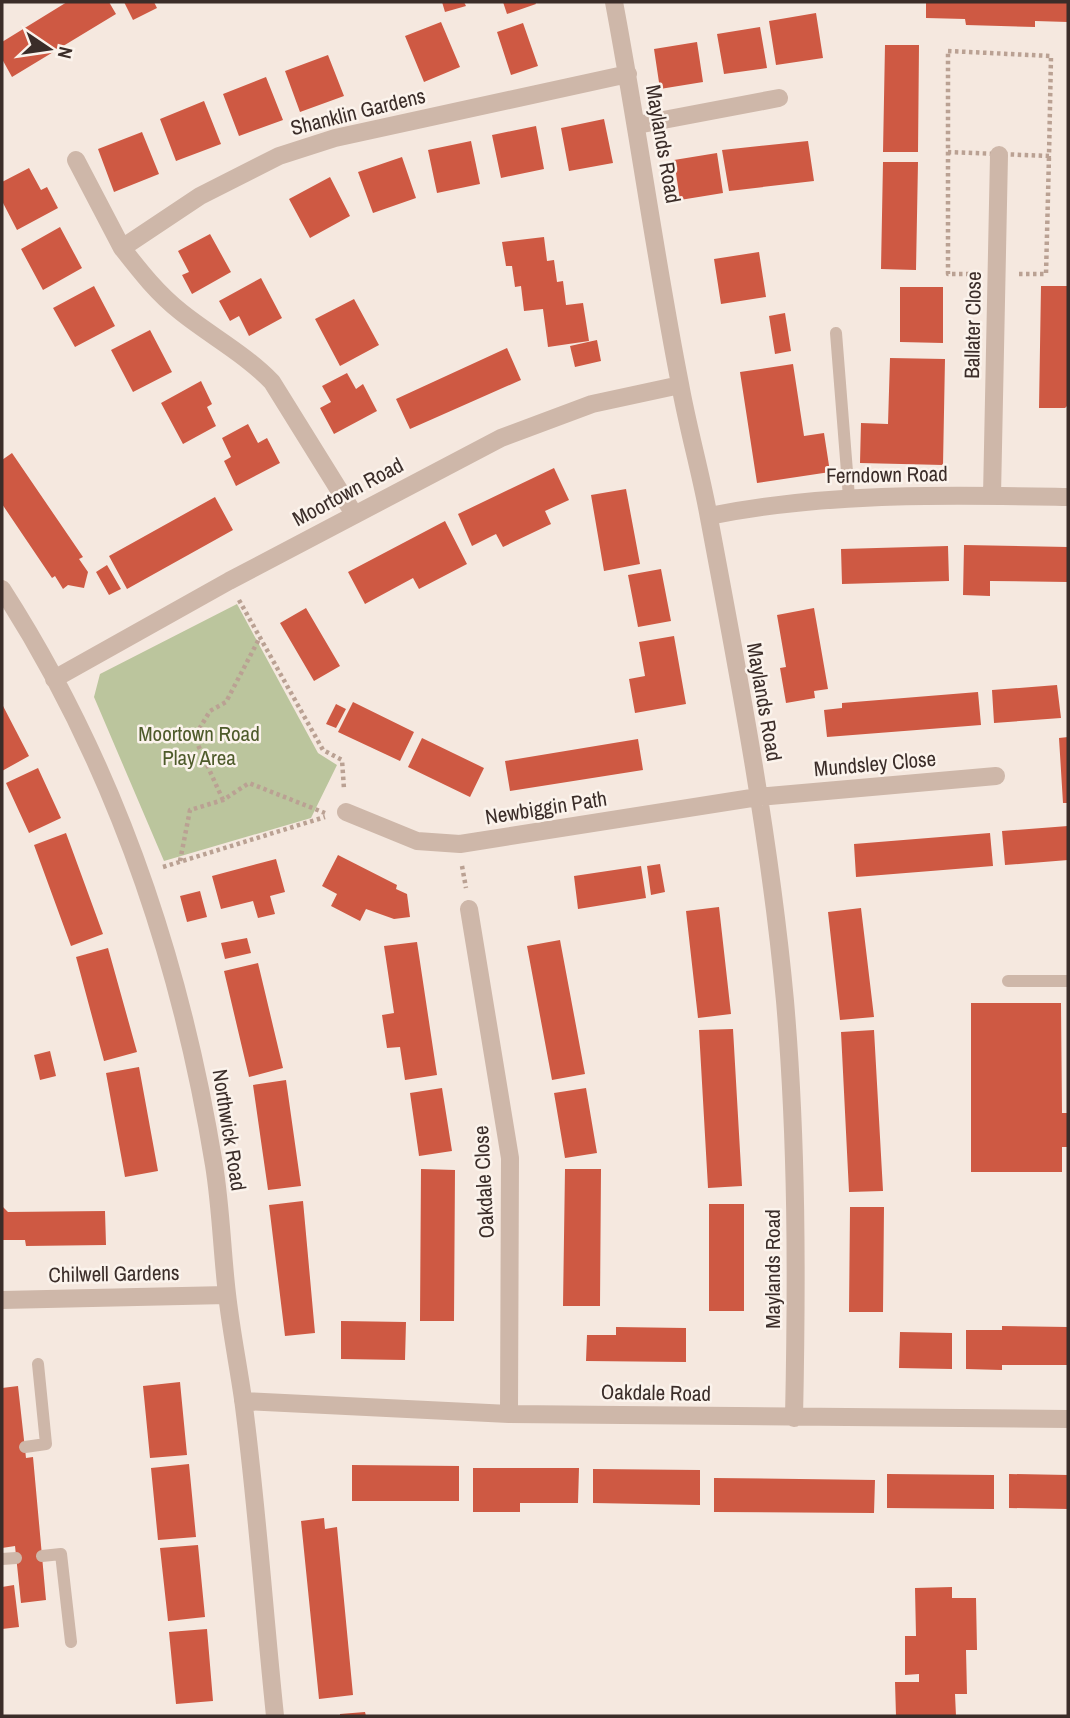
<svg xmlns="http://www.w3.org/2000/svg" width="1070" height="1718" viewBox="0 0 1070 1718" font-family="'Archivo Narrow',sans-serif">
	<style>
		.green { fill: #bbc59d }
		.building { fill: #ce5943 }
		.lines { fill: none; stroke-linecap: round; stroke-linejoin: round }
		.path { stroke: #baa193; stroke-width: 4.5; stroke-dasharray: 3.5 3.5; stroke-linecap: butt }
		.service { stroke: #ceb7a9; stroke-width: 12 }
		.minor { stroke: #ceb7a9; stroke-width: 18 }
		.labels { text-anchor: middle; stroke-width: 5; stroke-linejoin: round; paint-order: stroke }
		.street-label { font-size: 21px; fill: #3b2d29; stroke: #fbf3ec }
		.park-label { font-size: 21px; fill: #4e5b2b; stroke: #fbf3ec }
	</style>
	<rect width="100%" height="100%" fill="#f5e8df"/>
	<path class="green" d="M237,604L318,753L337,765L311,818L164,861L94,697L100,674Z"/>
	<path class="building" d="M67,2H109L116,14L12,77L2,59V42Z
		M124,2H154L157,8L133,20Z
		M442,2H464L466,6L445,12Z
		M503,2H535L536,4L507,14Z
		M926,2H1068V22L1035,21V27L966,25L965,19L926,18Z
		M816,13L823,58L776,65L769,21Z
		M441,22L460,67L424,82L405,36Z
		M523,23L538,66L511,75L497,32Z
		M760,27L767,68L724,74L717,34Z
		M697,42L703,82L660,89L654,49Z
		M885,45H919L918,152H883Z
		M328,55L344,96L300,112L285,71Z
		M266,77L283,120L239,136L223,94Z
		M204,101L221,144L176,161L160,119Z
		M604,119L613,163L569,171L561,128Z
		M536,126L544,169L501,178L492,135Z
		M142,132L159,174L114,192L98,149Z
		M471,141L480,184L437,193L428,150Z
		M808,141L814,181L729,191L722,150Z
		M717,153L723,193L680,200L674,160Z
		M402,157L416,198L373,213L358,172Z
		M883,162H918L916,270L881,269Z
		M29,168L41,190L47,187L58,208L17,230L2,201V182Z
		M330,177L350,216L310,238L289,199Z
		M60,227L82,268L43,290L21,249Z
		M210,234L231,272L192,294L182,275L189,272L178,251Z
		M544,237L547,261L554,260L557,282L563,281L566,305L583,303L589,341L548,347L543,309L524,311L521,286L515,287L512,266H506L502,242Z
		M759,252L766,297L721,304L714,259Z
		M261,278L282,318L249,336L239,316L230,321L219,301Z
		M94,286L115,326L75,347L53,308Z
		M1041,286H1068V405L1065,408H1039Z
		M900,287H943V343L900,342Z
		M354,299L379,345L340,366L315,319Z
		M785,313L791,351L775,354L769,316Z
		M150,330L172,372L133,392L111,350Z
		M597,340L601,361L575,367L570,346Z
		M507,348L521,380L410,429L396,399Z
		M890,358L945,359L943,465L860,463L861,423L888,424Z
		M793,364L804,436L824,433L830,472L757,483L740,372Z
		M347,373L356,389L363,384L377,411L334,434L320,408L331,402L322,386Z
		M201,381L212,404L207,407L216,426L183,444L161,403Z
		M248,424L258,443L267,438L280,463L236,486L224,461L231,457L222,438Z
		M12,453L83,557L79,559L88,572L84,588L68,585L63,589L55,576L52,578L2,504V460Z
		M554,468L569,500L545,511L551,524L503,547L496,534L472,546L458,514Z
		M626,489L640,564L604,571L591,495Z
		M215,497L233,530L127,589L109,556Z
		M445,521L467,564L419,589L413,578L365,604L348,572Z
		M964,545L1068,547V582L990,581V596L963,595Z
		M948,546L949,581L842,584L841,549Z
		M107,565L121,589L109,595L96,572Z
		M661,569L671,621L638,627L628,575Z
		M306,608L340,666L314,681L280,623Z
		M814,608L828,689L814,691L815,698L786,703L780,668L786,667L777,615Z
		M674,636L686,704L635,713L629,679L645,676L639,642Z
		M1057,685L1061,718L994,723L992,690Z
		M978,692L981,725L827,737L824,710L842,708V703Z
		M353,702L414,732L400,761L338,732Z
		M2,704L29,756L2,771Z
		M336,704L346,709L336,728L326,724Z
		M1068,737V803H1063L1059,738Z
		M422,738L484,768L470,797L408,767Z
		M638,739L643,770L510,791L505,761Z
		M38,768L61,818L29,833L6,783Z
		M1068,826V860L1005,865L1002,831Z
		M66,833L103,934L71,946L34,845Z
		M990,833L993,866L856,877L854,844Z
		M338,855L397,885L396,889L407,894L410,917L394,919L366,909L360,921L331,906L337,894L322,886Z
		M276,859L285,892L270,896L275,914L258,918L253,901L221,909L212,876Z
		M660,864L665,892L651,895L647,866Z
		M641,866L646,898L578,909L574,876Z
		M200,891L207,917L187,922L180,896Z
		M719,907L731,1014L698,1018L686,911Z
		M861,908L874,1017L840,1020L828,912Z
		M247,938L251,953L225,959L221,943Z
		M560,940L585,1074L552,1080L527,946Z
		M417,942L437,1075L405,1080L400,1047L387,1048L382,1015L394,1013L384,946Z
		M108,948L137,1052L104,1061L76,957Z
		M258,963L283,1068L249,1077L224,971Z
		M971,1003H1061L1062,1113H1068V1147H1062V1172H971Z
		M733,1029L742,1186L708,1188L699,1030Z
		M874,1030L883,1191L849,1192L841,1032Z
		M50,1051L56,1076L40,1080L34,1055Z
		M139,1067L158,1171L125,1177L106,1073Z
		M286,1080L301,1186L268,1190L253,1085Z
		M442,1088L452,1151L419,1156L410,1093Z
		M586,1088L597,1153L565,1158L554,1093Z
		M421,1169L455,1170L454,1321H420Z
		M565,1169H601L600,1306H563Z
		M303,1201L315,1333L285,1336L269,1205Z
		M709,1204H744V1311H709Z
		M2,1206L8,1212L105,1211L106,1245L26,1246L25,1240H2Z
		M850,1207H884L883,1312H849Z
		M341,1321L406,1322L405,1360L341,1359Z
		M1002,1326L1068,1327V1365H1002V1370L966,1369V1330H1002Z
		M616,1327L686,1328V1362L586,1361L587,1335H616Z
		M900,1332L952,1333V1369L899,1368Z
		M180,1382L187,1455L150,1458L143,1386Z
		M18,1386L26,1458L33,1457L46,1600L21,1603L15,1546L2,1548V1388Z
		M189,1464L196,1537L158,1540L151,1468Z
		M352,1465L459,1466V1501H352Z
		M473,1468H579L578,1503H520V1512H473Z
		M593,1469L700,1470V1505L593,1503Z
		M887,1474L994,1475V1509L887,1508Z
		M1009,1474L1068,1475V1509L1009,1508Z
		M714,1478L875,1480L874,1513L714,1512Z
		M324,1518L325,1529L337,1527L353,1695L319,1699L301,1521Z
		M198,1545L205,1617L168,1621L160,1548Z
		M14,1585L19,1627L2,1629V1587Z
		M952,1587V1598H976L977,1650H966L967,1694H955L956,1716H896L895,1682H919V1674L905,1675V1636H916L915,1588Z
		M207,1629L213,1701L176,1704L169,1632Z
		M365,1712L366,1716H340V1714Z"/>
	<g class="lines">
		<path class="path" d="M948,51L1051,56L1049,156L948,152Z
			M948,152V274H975
			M1019,274H1046L1049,156
			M239,600L323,750L342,760L344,789
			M223,800L198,745V731L210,711L226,702L259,639
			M180,861L190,810L223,800L249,783L325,813
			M462,866L466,888
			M163,867L325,817"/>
		<path class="service" d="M836,333L849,497
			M1008,981H1068
			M25,1447L46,1444L38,1364
			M42,1556L61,1554L71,1642
			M2,1559L16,1558"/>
		<path class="minor" d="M614,2C638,129 655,257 680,384C688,429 701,473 709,518C739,677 770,839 785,1001C797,1140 797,1278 794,1418
			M637,125L779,98
			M76,160L122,248
			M992,496L999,155
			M354,514L272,382C245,354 211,336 181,312C157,293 140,271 122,248L200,196L279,156L335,138L628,74
			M709,516C827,492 948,495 1068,497
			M2,589C114,763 181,962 214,1165C221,1208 222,1252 227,1294C231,1330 238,1364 243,1399C257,1504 264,1611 275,1716
			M54,679L229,581L501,438L592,404L680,385
			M346,812L417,841L460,844L758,797L996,776
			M469,909L510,1158L509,1414
			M2,1300L227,1295
			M243,1401L509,1414L1068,1419"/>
	</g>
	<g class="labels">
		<g class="street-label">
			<text transform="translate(358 112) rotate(-14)" y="7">Shanklin Gardens</text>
			<text transform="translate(663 144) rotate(80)" y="7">Maylands Road</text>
			<text transform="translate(973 325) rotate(-89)" y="7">Ballater Close</text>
			<text transform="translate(887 475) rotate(-1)" y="7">Ferndown Road</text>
			<text transform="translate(348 492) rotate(-28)" y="7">Moortown Road</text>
			<text transform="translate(764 702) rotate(80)" y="7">Maylands Road</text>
			<text transform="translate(875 764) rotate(-5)" y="7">Mundsley Close</text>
			<text transform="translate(546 808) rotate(-9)" y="7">Newbiggin Path</text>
			<text transform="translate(229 1130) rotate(81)" y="7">Northwick Road</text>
			<text transform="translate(484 1182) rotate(-93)" y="7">Oakdale Close</text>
			<text transform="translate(773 1269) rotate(-90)" y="7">Maylands Road</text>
			<text transform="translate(114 1274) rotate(-1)" y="7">Chilwell Gardens</text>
			<text transform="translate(656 1393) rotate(1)" y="7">Oakdale Road</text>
		</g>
		<g class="park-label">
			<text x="199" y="741">Moortown Road<tspan x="199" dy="24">Play Area</tspan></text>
		</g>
	</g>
	<rect width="1070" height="1718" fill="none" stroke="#3b2d29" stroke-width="7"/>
	<g transform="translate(49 49) rotate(103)" stroke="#fbf3ec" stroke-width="5" paint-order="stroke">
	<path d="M0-5L12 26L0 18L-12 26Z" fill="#3b2d29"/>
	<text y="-10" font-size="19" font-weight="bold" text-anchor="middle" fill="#3b2d29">N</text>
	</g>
</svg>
